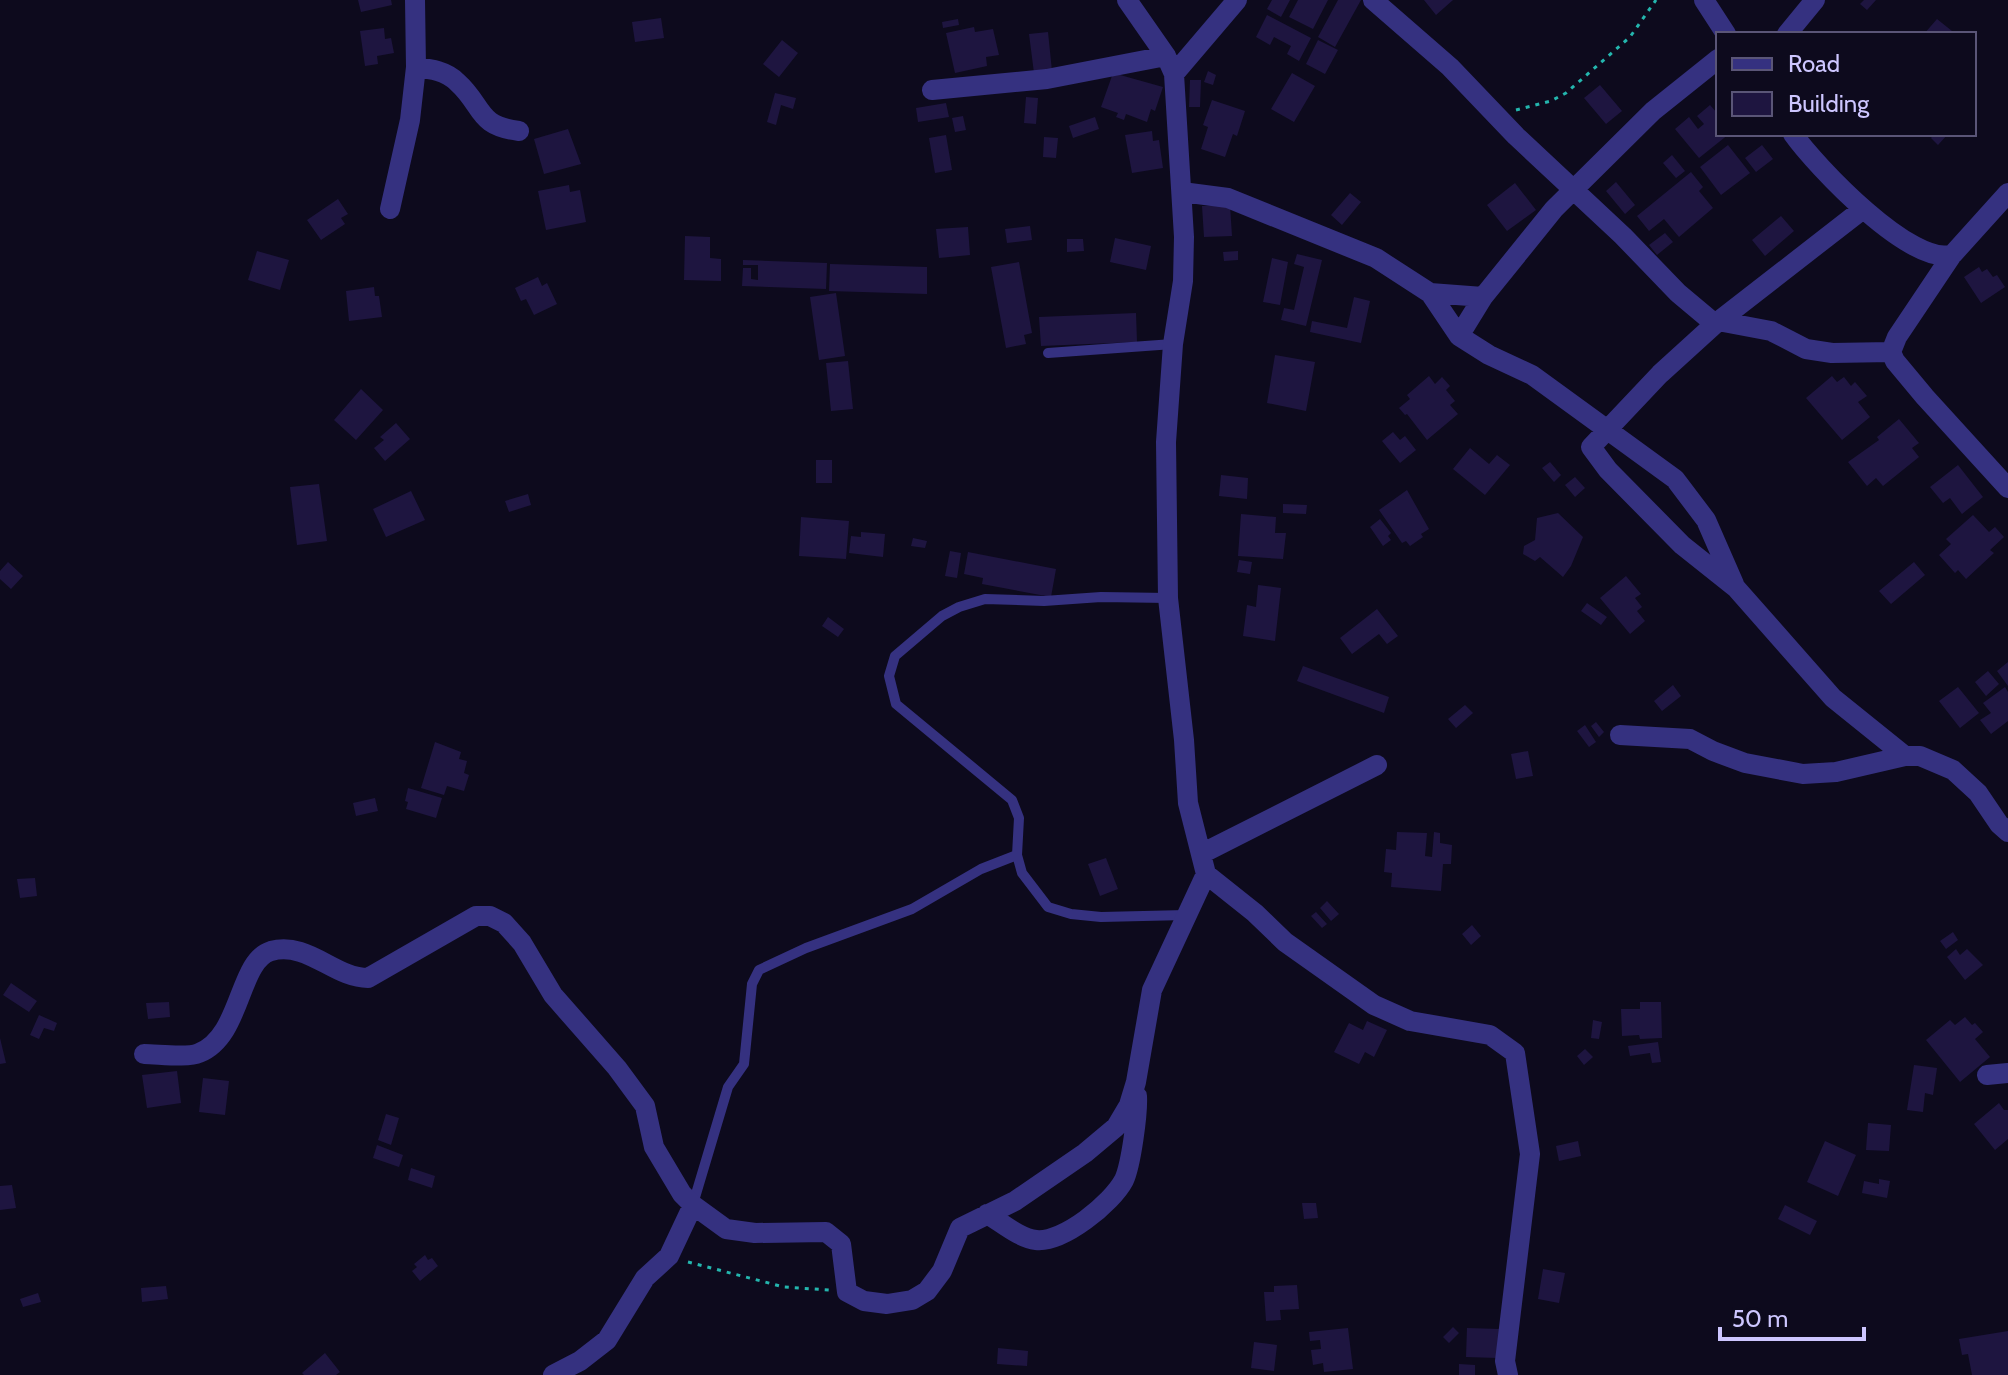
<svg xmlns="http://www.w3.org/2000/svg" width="2008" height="1375" viewBox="0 0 2008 1375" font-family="Cabin,sans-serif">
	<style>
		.building { fill: #1e1540 }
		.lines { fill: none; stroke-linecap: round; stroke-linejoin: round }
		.path { stroke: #24b6ae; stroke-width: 3; stroke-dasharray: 4 6; stroke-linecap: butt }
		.service { stroke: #353180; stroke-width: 10 }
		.minor { stroke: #353180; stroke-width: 20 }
	</style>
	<rect width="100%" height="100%" fill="#0d0a1d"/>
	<path class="building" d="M358,0H391L392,5L361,12Z
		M1272,0H1290L1281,17L1267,9Z
		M1298,0H1328L1313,29L1289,17Z
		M1338,0H1361L1335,47L1318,37Z
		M1424,0H1453L1436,15Z
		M1864,0H1876L1867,10L1860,4Z
		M1267,15L1311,38L1299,61L1287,54L1291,46L1274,37L1270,45L1256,37Z
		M661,18L664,38L635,42L632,22Z
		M958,19L959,25L943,28L942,22Z
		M1937,19L1952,31L1949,34H1924Z
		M974,27L975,32L993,29L999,55L986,57L987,66L955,73L946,33Z
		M384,28L385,39L391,38L394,53L377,56L378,64L365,66L360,31Z
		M1048,32L1052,71L1034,73L1029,34Z
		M782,40L798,53L779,77L763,64Z
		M1318,40L1338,50L1325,74L1306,64Z
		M1208,71L1216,75L1213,85L1204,82Z
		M1113,73L1163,87L1155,111L1151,109L1147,122L1126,114L1124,120L1116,117L1118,113L1101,107Z
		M1292,73L1315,86L1294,122L1271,109Z
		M1190,80H1201L1200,107H1189Z
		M1600,85L1622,111L1606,124L1584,98Z
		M775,93L796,98L793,109L781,105L776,125L767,122Z
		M1026,97L1038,98L1036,124L1024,123Z
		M1212,100L1245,111L1237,136L1233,134L1225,157L1201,149L1208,127L1203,125Z
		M946,103L949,117L918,122L916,108Z
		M1710,105L1718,114V134H1729L1699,158L1675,129L1689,117L1698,129L1704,124L1697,116Z
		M963,116L966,130L955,132L952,118Z
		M1095,117L1099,129L1073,138L1069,126Z
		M568,129L581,164L544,174L534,139Z
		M1152,131L1153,141L1159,140L1163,168L1132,173L1125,135Z
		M1934,134H1948L1938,145L1931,138Z
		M946,135L952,170L935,173L929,138Z
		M1044,137L1058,138L1056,158L1043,157Z
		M1728,145L1750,173L1721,195L1700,167Z
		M1762,145L1773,159L1756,172L1745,158Z
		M1672,155L1685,171L1676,178L1663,163Z
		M1691,172L1703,187L1699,191L1713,208L1679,237L1664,219L1649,231L1637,216Z
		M1616,182L1635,205L1625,214L1606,191Z
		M1515,183L1536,210L1507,231L1487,205Z
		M569,185L570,192L580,190L586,222L546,230L538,191Z
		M1350,193L1361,202L1342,225L1331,215Z
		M338,199L348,214L341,218L345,224L321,240L307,220Z
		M1230,205L1232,236L1204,237L1202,206Z
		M1781,216L1794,231L1765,256L1752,240Z
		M1030,226L1032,240L1007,243L1005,229Z
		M968,227L970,255L939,258L936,229Z
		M1665,233L1673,242L1657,255L1649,245Z
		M685,236L710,237V258L721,259V281L684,280Z
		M1115,238L1151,246L1146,270L1110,262Z
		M1067,239H1083L1084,251L1067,252Z
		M257,251L289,260L280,290L248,280Z
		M1238,251V260L1224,261L1223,252Z
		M1297,254L1322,260L1306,326L1281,320L1284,308L1294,310L1304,267L1294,264Z
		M1272,258L1288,262L1280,305L1263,302Z
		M743,260L827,263L826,289L742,286L743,268H751V279L758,280V265H743Z
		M1019,262L1032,333L1024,335L1026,344L1006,348L991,267Z
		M830,264L927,267V294L829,291Z
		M1979,267L1982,272L1987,269L1993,277L1997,275L2005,287L1981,303L1964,277Z
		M538,277L542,286L547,283L557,304L534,315L526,299L521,301L515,288Z
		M374,287L375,296H379L382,317L349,321L346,291Z
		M836,293L845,356L819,360L810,297Z
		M1354,297L1370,301L1361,343L1310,332L1312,321L1347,328Z
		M1136,313L1137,342L1041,346L1039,317Z
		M1275,355L1315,362L1306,411L1267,403Z
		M848,361L853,409L831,411L826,363Z
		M1429,376L1435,384L1442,377L1450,386L1446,390L1455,401L1450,405L1458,414L1427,440L1407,414L1405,415L1399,408L1410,399L1407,395Z
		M1832,376L1837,382L1844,377L1851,386L1855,382L1867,396L1858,402L1870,417L1842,440L1806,398Z
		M361,389L383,410L356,440L334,420Z
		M1899,419L1919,443L1912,448L1919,457L1883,486L1876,478L1867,486L1848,462L1879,440L1877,437Z
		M396,423L410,439L385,461L374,448L384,440L380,437Z
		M1393,432L1400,440L1405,436L1416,450L1400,463L1382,441Z
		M1470,448L1489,464L1497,455L1510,465L1485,495L1453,469Z
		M816,460H832V483H816Z
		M1550,462L1561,475L1554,482L1542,468Z
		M1958,465L1983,497L1962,514L1950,498L1943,503L1930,487Z
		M1221,475L1248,478L1247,499L1219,496Z
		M1575,477L1585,488L1575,497L1565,485Z
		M319,484L327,541L297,545L290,487Z
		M1407,490L1429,529L1421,534L1423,537L1410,546L1406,541L1402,543L1379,510Z
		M411,491L425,520L386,537L373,509Z
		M528,494L531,505L509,512L505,501Z
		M1283,504L1307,505L1306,514L1283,513Z
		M1558,513L1583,537L1571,566L1563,577L1540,557L1535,561L1523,554L1524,546L1535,540L1537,518Z
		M1241,514L1276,517L1275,533H1286L1283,559L1238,556Z
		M1973,515L1989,532L1995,527L2004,537L1990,550L1994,553L1966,579L1958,570L1955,573L1939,555L1951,544L1946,539Z
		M801,517L849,521L846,559L799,556Z
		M1380,519L1391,533L1388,536L1391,540L1383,546L1370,527Z
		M861,532L885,534L883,557L849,553L851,536L861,537Z
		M913,538L927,541L925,548L911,546Z
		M950,551L961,553L957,578L945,576Z
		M968,552L1056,569L1051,597L982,584L983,578L964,574Z
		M1239,560L1252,562L1250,574L1237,572Z
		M8,562L23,576L11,589L0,579V571Z
		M1914,562L1925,575L1891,604L1879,591Z
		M1626,576L1641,594L1635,598L1642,607L1637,611L1645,621L1630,634L1600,598Z
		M1258,585L1281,588L1275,641L1243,636L1247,605L1256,607Z
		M1587,603L1607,617L1601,625L1581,611Z
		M1377,609L1398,636L1387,644L1379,634L1352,654L1340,638Z
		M828,617L844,629L838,637L822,626Z
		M2008,662V686L1997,671Z
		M1303,666L1389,697L1384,713L1297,681Z
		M1988,671L1999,684L1986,696L1975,682Z
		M1673,685L1681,696L1662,711L1654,701Z
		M1958,687L1979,713L1960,728L1939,701Z
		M2005,687L2008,692V721L1991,734L1980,720L1991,713L1983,703Z
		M1465,705L1473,713L1456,728L1448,719Z
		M1596,722L1604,732L1599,737L1591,726Z
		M1585,725L1596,742L1589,747L1577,731Z
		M435,742L461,752L459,759L467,761L464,773L469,775L464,791L447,786L444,795L421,788Z
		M1528,751L1533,776L1516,779L1511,754Z
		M408,788L442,798L436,818L406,809L408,802L405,801Z
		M375,798L378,811L356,816L353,803Z
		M1397,832L1427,833L1425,856L1432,857L1434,832L1440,833V843L1452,845L1451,864H1443L1441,891L1391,887L1392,873L1384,872L1386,849L1396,850Z
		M1106,858L1118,889L1100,896L1088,864Z
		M35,878L37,896L20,898L17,879Z
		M1327,901L1339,914L1331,921L1320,908Z
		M1316,912L1327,924L1322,928L1311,916Z
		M1472,925L1481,936L1471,945L1462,934Z
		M1953,932L1958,940L1946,949L1940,941Z
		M1956,949L1960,955L1967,949L1983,965L1965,980L1947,957Z
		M11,983L37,1001L29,1012L3,995Z
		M169,1002L170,1017L148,1019L146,1003Z
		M1640,1002H1661L1662,1038L1640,1039L1639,1035L1622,1036L1621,1009H1640Z
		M39,1015L57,1023L54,1031L44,1028L39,1039L30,1035Z
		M1965,1017L1972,1025L1975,1023L1983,1032L1975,1039L1990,1057L1960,1082L1926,1040L1950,1020L1955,1025Z
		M1593,1020L1602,1022L1599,1039L1591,1038Z
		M1367,1021L1387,1030L1374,1057L1365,1052L1359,1064L1334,1052L1349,1023L1363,1030Z
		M0,1038L6,1063L0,1064Z
		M1658,1042L1661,1062L1652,1063L1650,1053L1630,1056L1628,1046Z
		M1585,1049L1593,1057L1584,1065L1577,1056Z
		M1914,1065L1937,1068L1933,1095L1925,1093L1923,1112L1907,1110Z
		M177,1071L181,1103L147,1108L142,1075Z
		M203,1078L229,1081L225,1115L199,1112Z
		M1999,1103L2004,1110H2008V1139L1995,1150L1974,1124Z
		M386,1114L399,1118L391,1145L378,1140Z
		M1868,1123L1891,1125L1889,1151L1866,1150Z
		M1578,1141L1581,1156L1559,1161L1556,1146Z
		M1825,1141L1856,1155L1838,1196L1807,1182Z
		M377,1145L403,1155L399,1167L373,1158Z
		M411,1168L435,1176L432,1188L408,1180Z
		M1879,1179L1890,1181L1887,1198L1862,1193L1864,1181L1879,1184Z
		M12,1185L16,1208L0,1210V1186Z
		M1302,1203H1316L1318,1218L1304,1219Z
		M1785,1205L1817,1221L1810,1235L1778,1219Z
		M425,1255L428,1260L432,1258L438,1266L420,1281L412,1271L417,1267L414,1264Z
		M1543,1269L1565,1273L1559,1303L1538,1299Z
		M1297,1285L1299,1309L1280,1310L1281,1320L1266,1321L1264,1292H1274V1286Z
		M166,1286L168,1299L142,1302L141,1288Z
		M38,1293L41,1302L23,1307L20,1299Z
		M1453,1327L1459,1333L1449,1343L1443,1337Z
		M1348,1328L1353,1369L1324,1372L1323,1363L1313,1365L1311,1350L1321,1349L1320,1340L1310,1341L1309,1332Z
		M1467,1328L1499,1329L1498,1358L1466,1357Z
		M2008,1331V1375H1972L1968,1354L1962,1355L1959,1339Z
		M1254,1342L1277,1345L1274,1371L1251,1368Z
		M998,1348L1028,1351L1027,1366L997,1364Z
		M325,1353L340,1372L336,1375H304L302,1373Z
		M1459,1364L1475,1365V1375H1459Z"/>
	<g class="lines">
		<path class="path" d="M1516,110L1551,101L1566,93L1630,37L1656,0
			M688,1262L784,1287L829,1290"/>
		<path class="service" d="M1048,353L1173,344
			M1168,598L1101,597L1044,601L985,599L959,607L942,616L895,656L889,676L896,704L1012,800L1019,818L1017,855L1022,873L1048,907L1071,914L1101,917L1186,915
			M693,1204L728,1087L744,1064L752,984L759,970L806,948L912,909L981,869L1017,855"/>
		<path class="minor" d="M1127,0L1166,56L1174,74L1184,237L1183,281L1173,344L1166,442L1168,598L1184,740L1188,803L1206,874L1255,913L1285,942L1374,1005L1410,1021L1490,1035L1515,1053L1530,1154L1505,1361L1508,1375
			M1373,0L1450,67L1516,136L1623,236L1678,293L1715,324
			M1704,0L1726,34
			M1787,34L1815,0
			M416,67C431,69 446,71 457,82C484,106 476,126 519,131
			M1174,74L1237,0
			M932,90L1047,79L1166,56
			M1793,134C1815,165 1913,269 1953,254L2008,193
			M1182,192L1228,198L1376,258L1430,293L1483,297L1554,209L1653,111L1718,59
			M390,209L410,120L416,67L415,0
			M1863,209L1715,324L1660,374L1591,447L1608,470L1682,545L1736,588L1833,698L1905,756
			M1952,255L1897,337L1891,352L1895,361L1925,397L2008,488
			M1430,293L1459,336L1489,355L1532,375L1675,479L1706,520L1734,584
			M1718,321L1771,331L1806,349L1832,353L1891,352
			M1459,336L1483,297
			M1620,735L1690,739L1713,751L1745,763L1803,774L1836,772L1905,756H1920L1953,770L1978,793L1999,824L2008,832
			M1201,854L1377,765
			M144,1054C158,1054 188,1058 199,1053C242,1036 238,961 271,951C308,941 334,978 368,978L476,916H490L504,923L522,943L553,995L617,1068L645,1106L654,1147L682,1194L693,1205L726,1229L755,1233L826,1232L841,1244L847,1292L864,1301L887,1304L912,1300L927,1291L942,1271L960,1228L1015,1201L1085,1153L1116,1127L1129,1105L1136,1082L1152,990L1206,874
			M1987,1075L2008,1073
			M987,1214C1001,1222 1019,1238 1036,1240C1063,1243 1112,1203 1124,1180C1131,1165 1138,1113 1137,1096
			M553,1375L580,1361L607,1340L645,1278L669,1256L693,1205"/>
	</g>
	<rect x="1716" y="32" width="260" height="104" fill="#0d0a1d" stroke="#5a5577" stroke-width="2"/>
	<rect x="1732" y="58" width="40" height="12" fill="#353180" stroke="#5a5577" stroke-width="2"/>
	<text x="1788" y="72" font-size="24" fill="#cdc6ff">Road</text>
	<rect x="1732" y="92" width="40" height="24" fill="#1e1540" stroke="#5a5577" stroke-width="2"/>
	<text x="1788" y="112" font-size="24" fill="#cdc6ff">Building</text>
	<path d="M1720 1327v12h144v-12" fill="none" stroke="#cdc6ff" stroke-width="4"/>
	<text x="1732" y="1327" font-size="24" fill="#cdc6ff" stroke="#0d0a1d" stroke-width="6" paint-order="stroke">50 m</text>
</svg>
